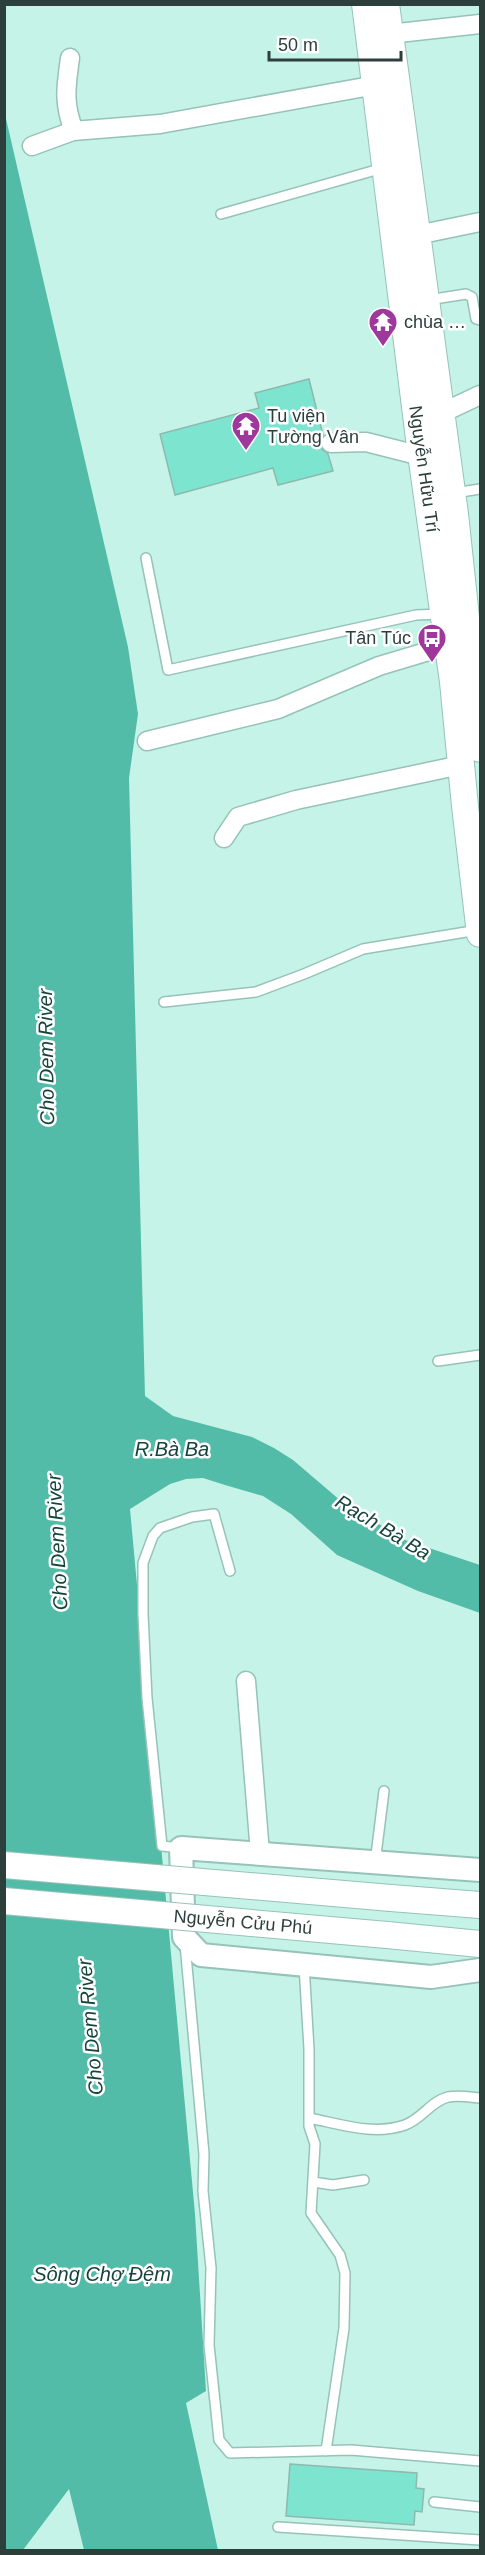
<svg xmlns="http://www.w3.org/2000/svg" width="485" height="2555" viewBox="0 0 485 2555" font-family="Arial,sans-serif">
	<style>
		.water { fill: #53bca8 }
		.building { fill: #7de4cf; stroke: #8db9af; stroke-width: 1.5 }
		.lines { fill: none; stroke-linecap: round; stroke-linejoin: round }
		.service-casing { stroke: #96c2b8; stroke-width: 12 }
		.minor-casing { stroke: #96c2b8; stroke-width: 21 }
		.tertiary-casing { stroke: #96c2b8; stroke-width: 26 }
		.secondary-casing { stroke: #96c2b8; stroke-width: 28 }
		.service { stroke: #fff; stroke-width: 9 }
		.minor { stroke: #fff; stroke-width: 18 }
		.tertiary { stroke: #fff; stroke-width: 22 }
		.secondary { stroke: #fff; stroke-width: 26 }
		.secondary-bridge-casing { stroke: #96c2b8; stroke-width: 28; stroke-linecap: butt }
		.secondary-bridge { stroke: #fff; stroke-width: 26 }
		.labels { text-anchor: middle; stroke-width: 5; stroke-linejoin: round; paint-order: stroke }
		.poi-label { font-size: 18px; fill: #2d3f3b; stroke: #fff; text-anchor: start }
		.street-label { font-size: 18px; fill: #2d3f3b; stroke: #fff }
		.water-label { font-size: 20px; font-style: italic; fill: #17453d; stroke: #fff }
	</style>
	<rect width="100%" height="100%" fill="#c6f3e8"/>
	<path class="water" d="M4,110L128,647L138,714L129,778L145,1396L173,1416L252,1437L274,1448L293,1460L341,1501L405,1540L480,1565V1613L418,1591L337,1555L291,1514L263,1496L225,1485L203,1478L186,1479L170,1484L130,1509L195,2214L206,2391L186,2403L218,2550H84L69,2489L23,2550H5Z"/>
	<path class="building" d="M309,379L323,435L320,444L322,449L328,454L333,471L278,485L273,468L175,495L160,434L259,408L255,393Z
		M290,2464L417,2473L416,2488L424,2489L422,2512L415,2511L414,2525L286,2516Z"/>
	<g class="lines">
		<g class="service-casing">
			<path id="service" d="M221,214L383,168
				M428,300L466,294L472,297L476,319L480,320
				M454,493L480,489
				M146,558L168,670L416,615L441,614
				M164,1002L256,992L304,974L363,949L478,930
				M438,1361L480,1355
				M181,1848L162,1846L147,1698L143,1614V1563L153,1536L160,1528L192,1517L214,1514L230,1571
				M375,1863L384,1791
				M185,1944L204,2154L203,2191L211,2268L209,2345L219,2440L230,2453L351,2450L480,2461
				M304,1965L309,2049V2126L315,2144L311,2213L340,2255L345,2273L344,2328L326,2451
				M309,2118C341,2124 373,2136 405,2125C422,2119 431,2101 448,2097C458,2095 470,2097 480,2098
				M313,2182L333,2185L364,2180
				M434,2502L480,2507
				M278,2527L480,2540"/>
		</g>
		<g class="minor-casing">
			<path id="minor" d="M389,34L480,24
				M70,58C66,87 63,103 74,131
				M32,146L73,131L160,124L387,83
				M417,235L480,222
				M442,413L480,395
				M331,443L366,442L421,456
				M147,741L278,709L379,666L459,642
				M224,838L238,817L296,800L461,765
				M246,1681L260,1853"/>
		</g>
		<g class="tertiary-casing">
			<path id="tertiary" d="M480,1870L181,1848L184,1937L201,1955L431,1977L480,1970"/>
		</g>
		<g class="secondary-casing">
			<path id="secondary" d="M365,4L420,447L453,682L465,806L480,934
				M386,4L455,514L480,749
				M391,1898L480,1905
				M387,1935L480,1944"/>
		</g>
		<use href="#service" class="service"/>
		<use href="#minor" class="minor"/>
		<use href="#tertiary" class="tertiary"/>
		<use href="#secondary" class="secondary"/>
		<g class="secondary-bridge-casing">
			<path id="secondary-bridge" d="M4,1865L391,1898
				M4,1901L387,1935"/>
		</g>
		<use href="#secondary-bridge" class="secondary-bridge"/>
	</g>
	<defs>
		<g id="temple-pin" transform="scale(1.5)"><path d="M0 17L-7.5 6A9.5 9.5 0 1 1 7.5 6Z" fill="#9f389c" stroke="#fff"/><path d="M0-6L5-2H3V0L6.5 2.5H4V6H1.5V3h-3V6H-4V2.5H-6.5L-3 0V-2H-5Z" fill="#fff"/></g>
		<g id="bus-pin" transform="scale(1.5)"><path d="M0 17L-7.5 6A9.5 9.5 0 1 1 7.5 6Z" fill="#9f389c" stroke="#fff"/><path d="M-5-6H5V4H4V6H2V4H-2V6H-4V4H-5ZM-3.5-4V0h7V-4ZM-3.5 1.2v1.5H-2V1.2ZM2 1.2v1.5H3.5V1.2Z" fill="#fff"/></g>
	</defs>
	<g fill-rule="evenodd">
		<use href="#temple-pin" x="383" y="322"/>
		<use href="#temple-pin" x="246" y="426"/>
		<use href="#bus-pin" x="432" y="638"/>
	</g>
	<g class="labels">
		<g class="poi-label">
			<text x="404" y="328">chùa …</text>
			<text x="267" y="422">Tu viện<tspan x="267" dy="21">Tường Vân</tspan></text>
			<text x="411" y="644" text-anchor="end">Tân Túc</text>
		</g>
		<g class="street-label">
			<text transform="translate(424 469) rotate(82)" y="6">Nguyễn Hữu Trí</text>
			<text transform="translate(243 1922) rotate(5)" y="6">Nguyễn Cửu Phú</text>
		</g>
		<g class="water-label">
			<text transform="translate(46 1057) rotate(-91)" y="7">Cho Dem River</text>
			<text x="172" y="1456">R.Bà Ba</text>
			<text transform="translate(383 1527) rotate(31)" y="7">Rạch Bà Ba</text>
			<text transform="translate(57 1542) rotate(-93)" y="7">Cho Dem River</text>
			<text transform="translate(90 2027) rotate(-95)" y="7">Cho Dem River</text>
			<text x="102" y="2281">Sông Chợ Đệm</text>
		</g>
	</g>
	<rect width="485" height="2555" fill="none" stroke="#2d3f3b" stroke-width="12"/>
	<path d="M269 51v9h132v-9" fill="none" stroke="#2d3f3b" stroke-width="3"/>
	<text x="278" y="51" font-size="18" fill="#2d3f3b" stroke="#ffffff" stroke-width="4.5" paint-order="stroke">50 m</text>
</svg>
